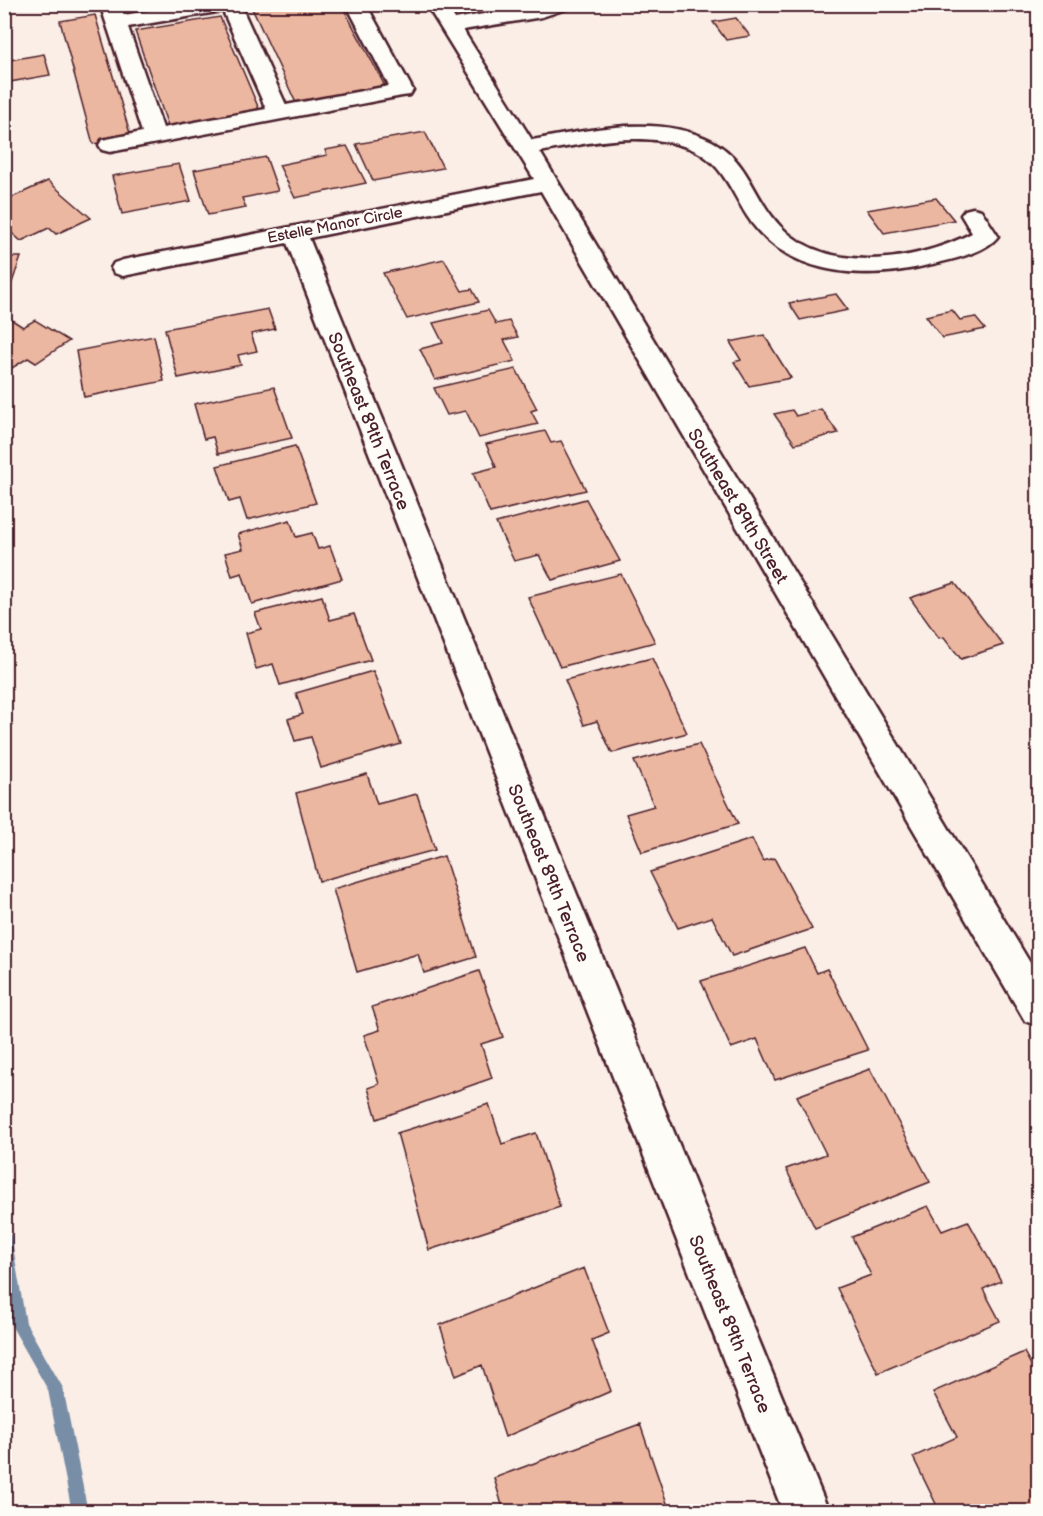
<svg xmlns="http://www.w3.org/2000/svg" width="1043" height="1516" viewBox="0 0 1043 1516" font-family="'Balsamiq Sans',sans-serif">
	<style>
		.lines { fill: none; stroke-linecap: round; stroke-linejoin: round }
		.stream { fill: #788da6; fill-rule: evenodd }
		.building { fill: #ecb7a0; stroke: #4a1f2b; stroke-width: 1.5 }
		.minor-casing { stroke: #4a1f2b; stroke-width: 5 }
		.minor { fill: #fdfcf7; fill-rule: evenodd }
		.labels { text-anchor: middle; stroke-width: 5; stroke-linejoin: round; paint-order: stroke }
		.far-street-label { font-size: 15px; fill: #4a1f2b; stroke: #fdfcf7 }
		.street-label { font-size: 18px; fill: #4a1f2b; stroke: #fdfcf7 }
	</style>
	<rect width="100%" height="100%" fill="#faeee6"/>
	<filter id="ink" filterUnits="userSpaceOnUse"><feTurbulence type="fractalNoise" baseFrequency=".0167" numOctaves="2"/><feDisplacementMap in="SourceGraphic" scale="12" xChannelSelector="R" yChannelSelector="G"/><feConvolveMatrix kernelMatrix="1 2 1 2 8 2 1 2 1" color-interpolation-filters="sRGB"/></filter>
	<g filter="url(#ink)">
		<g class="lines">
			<path class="stream" d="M4,1228L9,1230L11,1235L26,1323L63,1388L88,1512H72L48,1390L11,1325L4,1284Z"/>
		</g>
		<path class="building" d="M139,4H197L142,13Z
			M250,4H341L385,86L296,103Z
			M95,15L131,137L93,144L60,21Z
			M220,17L259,109L168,126L135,31Z
			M736,18L750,36L726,40L713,22Z
			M44,54L50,75L4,83V61Z
			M425,132L443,168L373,181L356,144Z
			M347,146L366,183L295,198L279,165L327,155L325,150Z
			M266,157L278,191L242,198L246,208L208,215L194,170Z
			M179,164L191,201L122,214L112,176Z
			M48,181L91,218L56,234L49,228L21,241L4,226V201Z
			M936,198L954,220L884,233L867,210Z
			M4,257H21L8,294H4Z
			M444,259L462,291L472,289L479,302L407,319L383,273Z
			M836,294L848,310L800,320L789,303Z
			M268,309L275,329L251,334L257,351L238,355L241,365L178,378L165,329Z
			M488,310L496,324L509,321L518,337L504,340L515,361L435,380L420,349L443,343L433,323Z
			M952,310L960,320L975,317L985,329L942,338L926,316Z
			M4,315L23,327L35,320L69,341L36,363L28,358L4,373Z
			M764,335L791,378L749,386L734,362L741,360L730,342Z
			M154,336L164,381L84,397L76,351Z
			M516,369L537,409L531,411L538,424L479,438L466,411L447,415L434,388Z
			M274,387L292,438L218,454L213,437L204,439L194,404Z
			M821,409L838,433L795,444L774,414L792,410L796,416Z
			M545,431L551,443L561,441L586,490L490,513L473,473L496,467L486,444Z
			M295,446L316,503L247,520L240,499L229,502L217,466Z
			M586,499L620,561L552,580L539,555L514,561L496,523Z
			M290,520L296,537L312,533L318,549L330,546L342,579L252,604L242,573L232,576L225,553L243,549L238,534Z
			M621,574L655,642L560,667L528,597Z
			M955,583L1003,645L961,659L944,637L939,638L910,598Z
			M322,596L330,620L354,614L371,660L280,685L273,664L256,669L246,633L261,629L255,613Z
			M652,658L687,733L612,753L597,721L584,725L565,680Z
			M373,671L401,744L321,768L311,737L295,741L288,719L303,714L296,693Z
			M699,744L738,824L642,852L626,814L654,806L634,761Z
			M367,774L377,804L417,794L435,850L319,881L296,793Z
			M752,839L763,861L774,858L812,929L732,956L712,917L678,928L650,872Z
			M444,856L476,957L424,973L418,954L357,972L333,889Z
			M805,948L817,973L827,969L868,1050L775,1080L757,1039L731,1048L701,981Z
			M479,971L503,1037L481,1044L492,1078L377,1119L368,1088L379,1084L364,1035L380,1030L372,1007Z
			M870,1069L930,1182L815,1228L786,1169L826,1154L797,1096Z
			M489,1104L502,1144L536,1133L560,1207L429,1250L397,1133Z
			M928,1206L942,1231L968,1221L1001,1281L983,1289L1000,1321L878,1373L837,1288L871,1275L852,1237Z
			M584,1268L609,1333L592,1340L611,1391L505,1437L482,1365L456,1376L440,1325Z
			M1024,1352L1038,1378V1512H940L913,1457L957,1437L933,1392Z
			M640,1424L670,1512H504L494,1478Z"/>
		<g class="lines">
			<g class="minor-casing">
				<path id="minor" d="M100,4H120L124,15L188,4H240L286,105L389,86L346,4H366L413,90L410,95L402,96L110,152L102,150L99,145L102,140L142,132ZM223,11L266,109L163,128L128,27Z
					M426,4H446L455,19L541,4H572L569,8L542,17L463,30L532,140C589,130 658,113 712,141C745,159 751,188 771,215C815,277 913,264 972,233L961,215L965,210L973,208L981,210L998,236C986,253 947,261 928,265C864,281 785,276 747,216C730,189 721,160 689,148C642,130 587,143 540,152L1038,976V1026L1025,1021L541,191L309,238L829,1512H783L287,243L123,276L114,273L111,268L114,263L123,260L534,179Z"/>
			</g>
			<use href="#minor" class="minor"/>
		</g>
	</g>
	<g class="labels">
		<g class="far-street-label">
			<text transform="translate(335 225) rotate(-11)" y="5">Estelle Manor Circle</text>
		</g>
		<g class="street-label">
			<text transform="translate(369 421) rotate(68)" y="6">Southeast 89th Terrace</text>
			<text transform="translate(738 506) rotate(59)" y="6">Southeast 89th Street</text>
			<text transform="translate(549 873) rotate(68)" y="6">Southeast 89th Terrace</text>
			<text transform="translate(730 1324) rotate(68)" y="6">Southeast 89th Terrace</text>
		</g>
	</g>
	<rect width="1043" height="1516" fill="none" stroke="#fdfcf7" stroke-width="24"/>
	<rect x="12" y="12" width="1019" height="1492" fill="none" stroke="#4a1f2b" stroke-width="2" filter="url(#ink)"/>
</svg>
